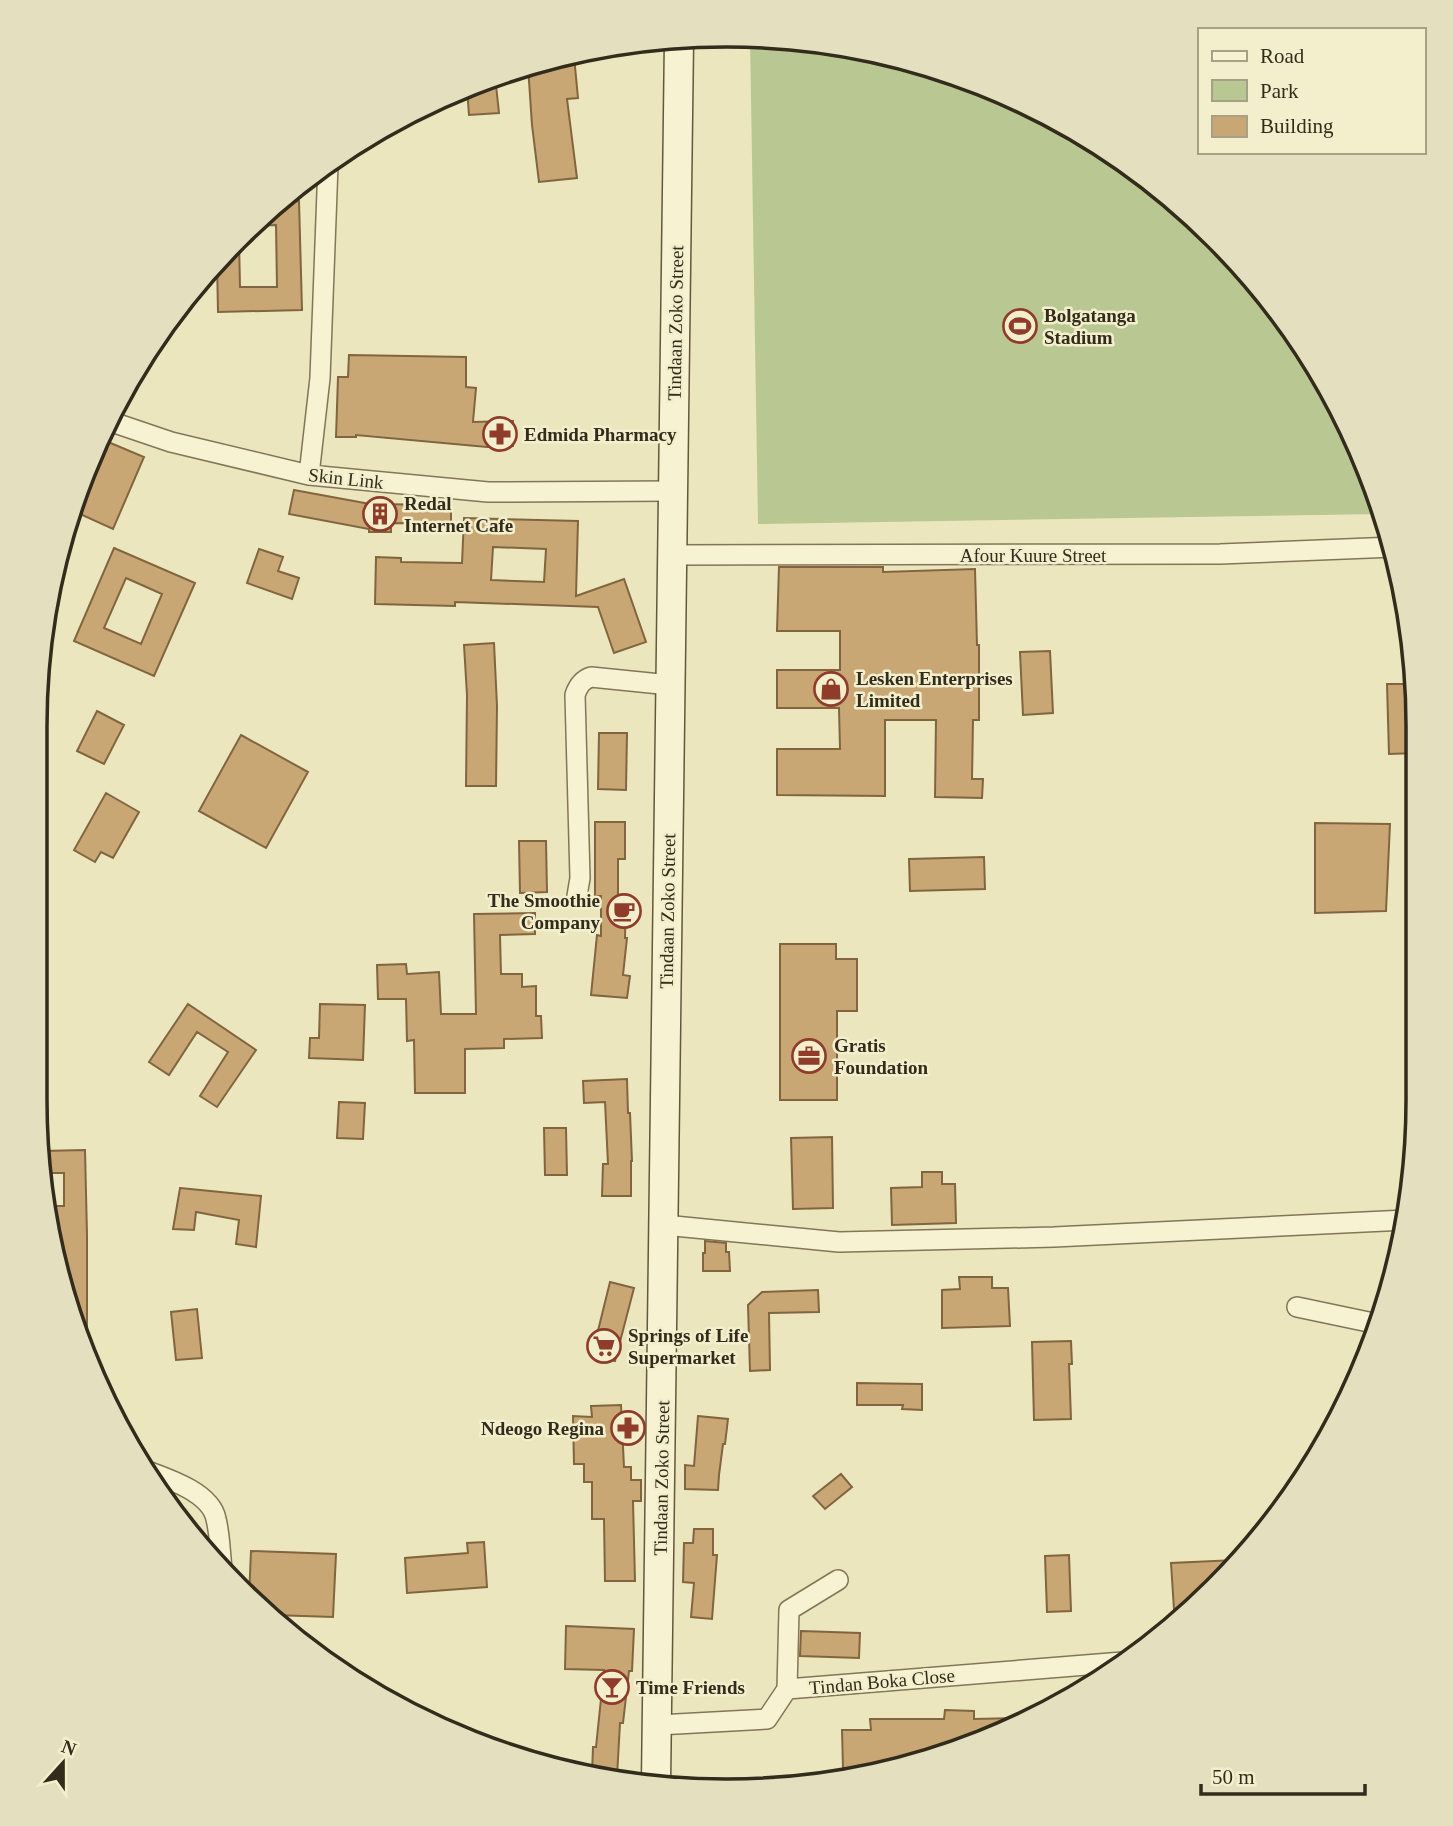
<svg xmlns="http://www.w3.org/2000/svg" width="1453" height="1826" viewBox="0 0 1453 1826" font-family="'Times New Roman',serif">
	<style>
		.green { fill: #b9c893 }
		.building { fill: #c8a775; stroke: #81653f; stroke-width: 2; fill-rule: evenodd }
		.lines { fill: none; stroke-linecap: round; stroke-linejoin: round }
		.street-casing { stroke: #837658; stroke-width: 22 }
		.secondary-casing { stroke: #64573b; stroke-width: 31 }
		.street { stroke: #f7f2d1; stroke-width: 19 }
		.secondary { stroke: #f7f2d1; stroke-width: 28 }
		.labels { text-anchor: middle; stroke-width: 5; stroke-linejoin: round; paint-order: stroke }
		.poi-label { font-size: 19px; font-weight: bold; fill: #332b1c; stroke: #f3efcd; text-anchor: start }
		.street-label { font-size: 19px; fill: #332b1c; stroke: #f3efcd }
		.rim { fill: none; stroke: #332b1c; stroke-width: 3.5 }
	</style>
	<rect width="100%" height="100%" fill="#ebe6be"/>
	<path class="green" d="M750,37H772L906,59L1033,106L1148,178L1247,271L1326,381L1380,514L758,524Z"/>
	<path class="building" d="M574,56L578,98L567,99L577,178L539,182L532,125L528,66Z
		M495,76L499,113L469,115L467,89Z
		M299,201L302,310L218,312L217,260L239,239L240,287H277L276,225L252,226L277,202Z
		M349,355L466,357V387L476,388L473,422L513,421V446L487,447L356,435V437H336L338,377H348Z
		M101,439L144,457L113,529L71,510L72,504Z
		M294,490L370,504L451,505V524L391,523V532H369V529L289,514Z
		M464,518L578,521L576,596L624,579L646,642L614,653L598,607L455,602V606L375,604L376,557L401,558V562L462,563ZM493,547L546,549L544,582L491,580Z
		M114,548L195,583L154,676L74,641ZM126,578L162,594L141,644L104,628Z
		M259,549L283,557L278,571L299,578L292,599L247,583Z
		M779,567H883V572L975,569L977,645H979V720H973L972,779H983L982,798L935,797L936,720H885V796L777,795V749H840L839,708H777V670H840V631H777Z
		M494,643L497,706L496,786H466L467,695L464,645Z
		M1050,651L1053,713L1023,715L1020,652Z
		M1387,684H1417V753L1389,754Z
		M97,711L124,725L104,764L77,751Z
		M599,733H627L626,790L598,789Z
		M241,735L308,772L266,848L199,811Z
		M106,793L139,812L113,858L101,852L95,862L74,850Z
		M595,822H625V859H618V896H626L625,938H627L623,975L630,976L627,998L591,995L597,935L601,936V896H595Z
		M1315,823L1390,824L1386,911L1315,913Z
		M519,841H546L547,892L520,893Z
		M984,857L985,889L910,891L909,859Z
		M535,913V934L500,935L501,974H522V987L536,986V1016H541L542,1038L504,1039V1048L465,1049V1093H415L414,1040L407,1041L406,999H378L377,965L406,964L407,974L439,972L441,1014H476L474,914Z
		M780,944H836V959H857V1011H837V1100H780Z
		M188,1004L256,1050L217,1107L200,1096L228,1052L197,1032L169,1075L149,1062Z
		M320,1004L365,1005L363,1060L309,1058L310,1038H319Z
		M627,1079L628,1113H630L632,1161H631V1196H602L603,1164H608L605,1102L584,1103L583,1081Z
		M339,1102L365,1103L363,1139L337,1138Z
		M544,1128H566L567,1175H545Z
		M832,1137L833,1208L793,1209L791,1138Z
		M85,1150L87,1235V1346L58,1278L54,1245L49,1206H64V1173H45L42,1151Z
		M922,1172H942V1184H955L956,1223L892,1225L891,1188L922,1187Z
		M180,1188L261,1196L256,1247L236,1244L239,1220L196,1212L194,1230L173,1229Z
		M705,1241L726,1243V1252H729L730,1271H703V1253H705Z
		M959,1277H992V1288H1008L1010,1326L942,1328V1290L960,1289Z
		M610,1282L634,1288L615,1361L592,1355Z
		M818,1290L819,1312L769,1313L770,1370L750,1371L748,1305L762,1292Z
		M197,1309L202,1358L176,1360L171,1312Z
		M1071,1341L1072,1364H1069L1071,1419L1034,1420L1032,1342Z
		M857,1383L922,1384V1410L902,1409L903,1405H857Z
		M621,1405L624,1467H631V1480H641V1501H633L635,1581H605L604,1519H592V1482H584V1464H574L573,1416L592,1417L591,1406Z
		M698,1416L728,1419L725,1444H723L719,1475L718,1490L685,1489V1465L694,1466Z
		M841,1474L852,1487L825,1509L813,1496Z
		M694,1529H713V1555H717L712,1619L691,1617L694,1583L683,1582L684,1543H693Z
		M484,1542L487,1587L407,1593L405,1558L468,1553L467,1543Z
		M251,1551L336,1554L333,1617L272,1615L249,1598Z
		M1069,1555L1071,1611L1047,1612L1045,1556Z
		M1235,1560L1183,1619L1175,1625L1171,1563Z
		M566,1626L634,1629L632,1671H629L623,1723H620L617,1777L592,1773L593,1747H596L604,1670L565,1669Z
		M801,1631L860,1633L859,1658L800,1656Z
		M945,1710L974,1711V1719L1022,1718V1719L911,1765L890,1766V1769L869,1772V1767L843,1768L842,1730H871L870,1719H944Z"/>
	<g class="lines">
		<g class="street-casing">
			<path id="street" d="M109,421L171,442L309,475L488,492L673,491
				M309,475L320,378L328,165
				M672,555L1220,554L1394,547
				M577,896L580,878L575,695C578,686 582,680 591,677L670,685
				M664,1225L839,1242L1054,1237L1406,1220
				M1297,1307L1378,1324
				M147,1471C169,1479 211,1493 216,1519C220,1535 220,1552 222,1568
				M787,1689L789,1610L838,1580
				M658,1725L767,1719L787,1689L1123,1662"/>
		</g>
		<g class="secondary-casing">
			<path id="secondary" d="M656,1782L679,40"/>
		</g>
		<use href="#street" class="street"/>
		<use href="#secondary" class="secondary"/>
	</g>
	<defs>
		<g id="stadium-ring" transform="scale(1.75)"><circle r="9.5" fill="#f3efcd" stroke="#8f3c2b" stroke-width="1.5"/><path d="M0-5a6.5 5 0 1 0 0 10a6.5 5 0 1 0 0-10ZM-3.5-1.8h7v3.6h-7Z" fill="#8f3c2b"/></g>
		<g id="pharmacy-ring" transform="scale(1.75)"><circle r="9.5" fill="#f3efcd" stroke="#8f3c2b" stroke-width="1.5"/><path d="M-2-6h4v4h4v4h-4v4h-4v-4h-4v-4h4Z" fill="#8f3c2b"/></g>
		<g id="building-ring" transform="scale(1.75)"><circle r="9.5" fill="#f3efcd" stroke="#8f3c2b" stroke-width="1.5"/><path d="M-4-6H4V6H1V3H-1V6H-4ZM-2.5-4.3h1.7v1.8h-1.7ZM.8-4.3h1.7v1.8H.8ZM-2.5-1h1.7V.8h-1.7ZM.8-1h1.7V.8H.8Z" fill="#8f3c2b"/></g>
		<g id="shop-ring" transform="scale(1.75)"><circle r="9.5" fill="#f3efcd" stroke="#8f3c2b" stroke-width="1.5"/><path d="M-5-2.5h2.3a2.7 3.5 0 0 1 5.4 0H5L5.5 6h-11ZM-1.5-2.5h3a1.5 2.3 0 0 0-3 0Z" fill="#8f3c2b"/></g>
		<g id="cafe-ring" transform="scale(1.75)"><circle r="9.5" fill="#f3efcd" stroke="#8f3c2b" stroke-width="1.5"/><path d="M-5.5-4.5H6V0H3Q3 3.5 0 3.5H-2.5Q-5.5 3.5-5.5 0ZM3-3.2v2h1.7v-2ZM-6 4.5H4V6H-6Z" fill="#8f3c2b"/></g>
		<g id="office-ring" transform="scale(1.75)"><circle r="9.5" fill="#f3efcd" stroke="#8f3c2b" stroke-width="1.5"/><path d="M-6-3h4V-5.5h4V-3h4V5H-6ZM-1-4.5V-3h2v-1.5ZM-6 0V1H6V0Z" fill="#8f3c2b"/></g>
		<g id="supermarket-ring" transform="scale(1.75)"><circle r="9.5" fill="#f3efcd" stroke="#8f3c2b" stroke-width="1.5"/><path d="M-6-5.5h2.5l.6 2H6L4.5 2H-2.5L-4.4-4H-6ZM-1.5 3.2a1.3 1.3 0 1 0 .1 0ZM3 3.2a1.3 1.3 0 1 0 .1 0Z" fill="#8f3c2b"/></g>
		<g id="bar-ring" transform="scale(1.75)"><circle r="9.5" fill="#f3efcd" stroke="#8f3c2b" stroke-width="1.5"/><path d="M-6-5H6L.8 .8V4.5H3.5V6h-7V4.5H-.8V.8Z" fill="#8f3c2b"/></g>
	</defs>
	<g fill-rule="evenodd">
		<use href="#stadium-ring" x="1020" y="326"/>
		<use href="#pharmacy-ring" x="500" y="434"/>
		<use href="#building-ring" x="380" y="514"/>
		<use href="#shop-ring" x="831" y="689"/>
		<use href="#cafe-ring" x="624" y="911"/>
		<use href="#office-ring" x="809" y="1056"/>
		<use href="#supermarket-ring" x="604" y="1346"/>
		<use href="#pharmacy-ring" x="628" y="1428"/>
		<use href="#bar-ring" x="612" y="1687"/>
	</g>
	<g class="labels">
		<g class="poi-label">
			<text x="1044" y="322">Bolgatanga<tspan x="1044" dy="22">Stadium</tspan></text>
			<text x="524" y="441">Edmida Pharmacy</text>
			<text x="404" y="510">Redal<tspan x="404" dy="22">Internet Cafe</tspan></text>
			<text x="856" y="685">Lesken Enterprises<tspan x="856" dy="22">Limited</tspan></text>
			<text x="600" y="907" text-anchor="end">The Smoothie<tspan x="600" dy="22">Company</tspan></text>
			<text x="834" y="1052">Gratis<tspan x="834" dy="22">Foundation</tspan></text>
			<text x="628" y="1342">Springs of Life<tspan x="628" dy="22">Supermarket</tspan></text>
			<text x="604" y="1435" text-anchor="end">Ndeogo Regina</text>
			<text x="636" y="1694">Time Friends</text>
		</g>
		<g class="street-label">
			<text transform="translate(675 323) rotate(-89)" y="7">Tindaan Zoko Street</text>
			<text transform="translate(346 478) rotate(6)" y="7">Skin Link</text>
			<text x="1033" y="562">Afour Kuure Street</text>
			<text transform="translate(667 911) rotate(-89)" y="7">Tindaan Zoko Street</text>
			<text transform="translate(661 1478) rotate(-89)" y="7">Tindaan Zoko Street</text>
			<text transform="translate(882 1681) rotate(-5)" y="7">Tindan Boka Close</text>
		</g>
	</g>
	<path d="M0 0H1453V1826H0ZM726 47H727A679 679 0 0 1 1406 726V1100A679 679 0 0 1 727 1779H726A679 679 0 0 1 47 1100V726A679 679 0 0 1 726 47Z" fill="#e4dfbf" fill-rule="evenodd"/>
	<path class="rim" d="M726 47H727A679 679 0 0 1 1406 726V1100A679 679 0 0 1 727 1779H726A679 679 0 0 1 47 1100V726A679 679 0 0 1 726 47Z"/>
	<rect x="1198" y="28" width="228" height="126" fill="#f3efcd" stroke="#a6a186" stroke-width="2"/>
	<rect x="1212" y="51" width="35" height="10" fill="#f7f2d1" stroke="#a6a186" stroke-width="2"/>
	<text x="1260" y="63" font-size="21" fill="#332b1c">Road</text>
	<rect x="1212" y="80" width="35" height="21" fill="#b9c893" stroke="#a6a186" stroke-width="2"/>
	<text x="1260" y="98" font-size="21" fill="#332b1c">Park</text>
	<rect x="1212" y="116" width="35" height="21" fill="#c8a775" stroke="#a6a186" stroke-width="2"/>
	<text x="1260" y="133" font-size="21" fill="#332b1c">Building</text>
	<g transform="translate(63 1763) rotate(21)" stroke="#f3efcd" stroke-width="5" paint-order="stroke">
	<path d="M0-5L12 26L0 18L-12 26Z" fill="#332b1c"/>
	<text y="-10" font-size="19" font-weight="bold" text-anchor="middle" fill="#332b1c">N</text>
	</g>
	<path d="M1201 1784v10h164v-10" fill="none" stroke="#332b1c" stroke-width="3.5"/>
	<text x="1212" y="1784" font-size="21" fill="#332b1c" stroke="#f3efcd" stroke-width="5" paint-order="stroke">50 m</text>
</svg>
